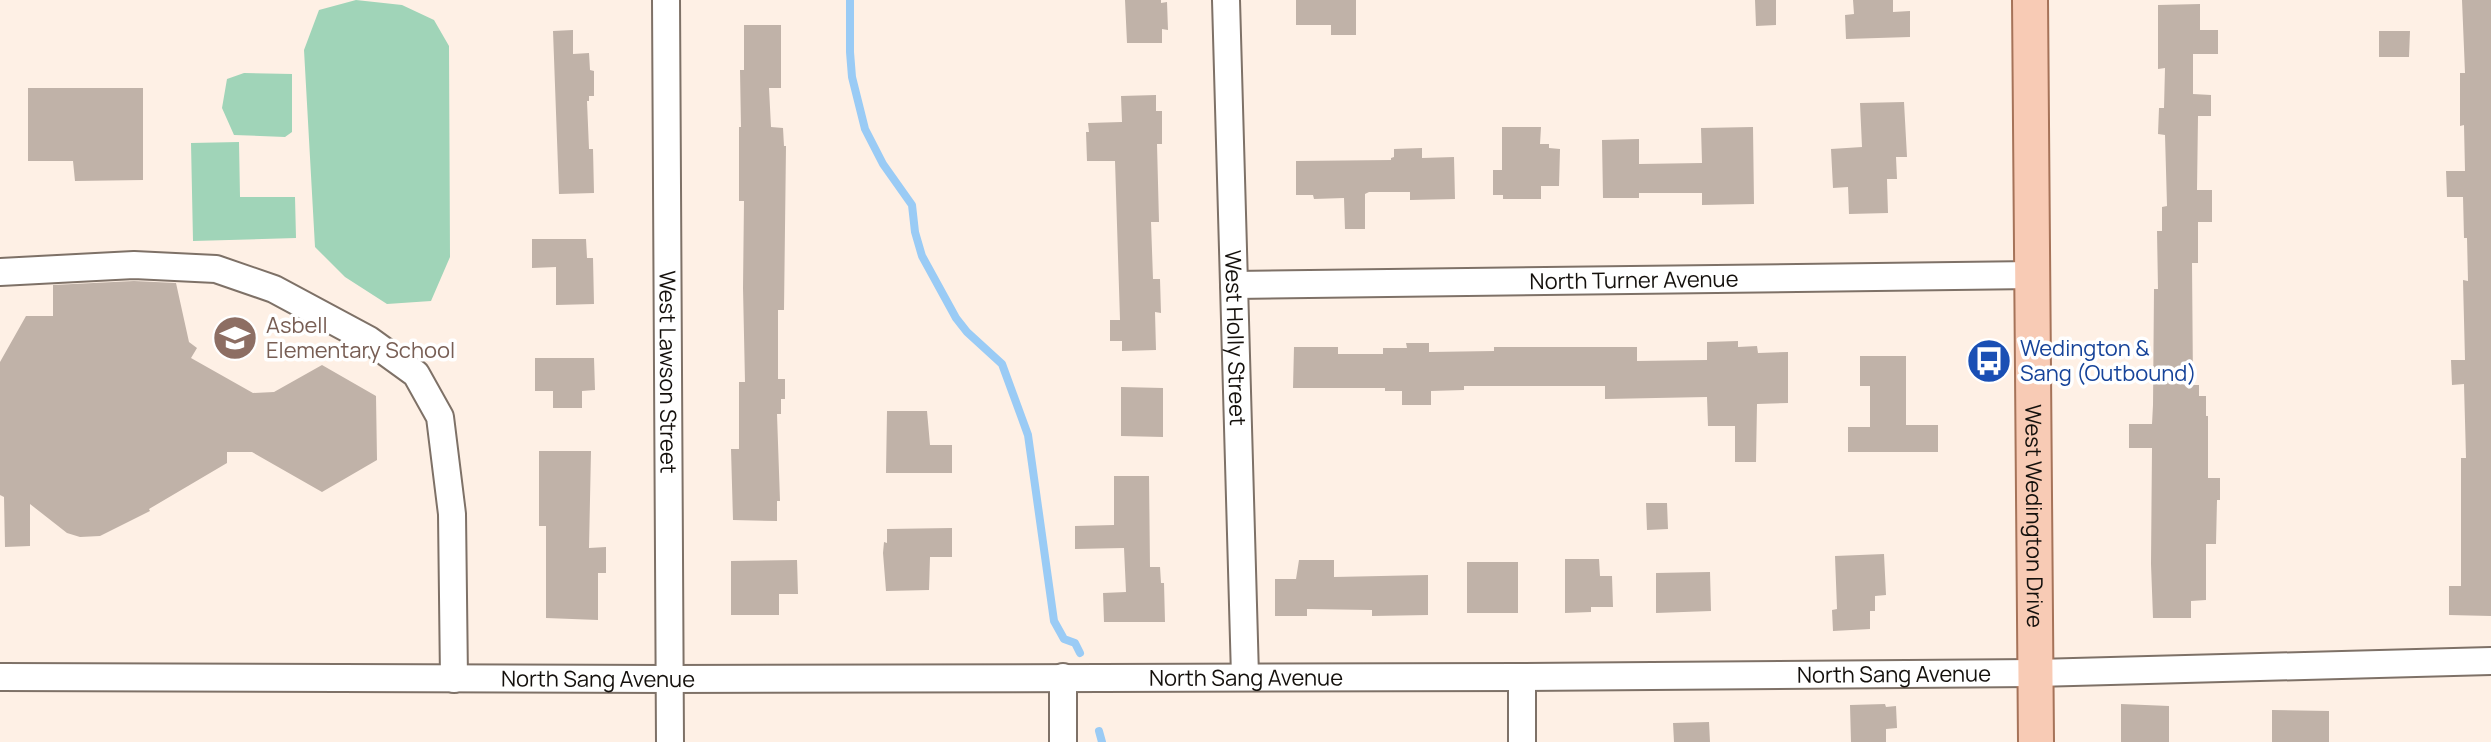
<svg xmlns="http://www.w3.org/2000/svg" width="2491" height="742" viewBox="0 0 2491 742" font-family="Manrope,sans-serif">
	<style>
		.green { fill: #a0d4b8 }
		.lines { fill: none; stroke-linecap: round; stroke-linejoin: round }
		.stream { stroke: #9acbf5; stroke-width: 8 }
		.building { fill: #c0b2a8 }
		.minor-casing { stroke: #7e7167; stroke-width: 30 }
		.major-casing { stroke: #a67359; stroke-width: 38 }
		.minor { stroke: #fff; stroke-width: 26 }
		.major { stroke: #f8cbb5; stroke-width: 34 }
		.labels { text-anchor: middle; stroke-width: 7; stroke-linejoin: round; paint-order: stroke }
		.street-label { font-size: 22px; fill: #14100c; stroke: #fff }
		.education-label { font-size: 22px; fill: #785e54; stroke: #fff; text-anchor: start }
		.transit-label { font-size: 22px; fill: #164399; stroke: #fff; text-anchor: start }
	</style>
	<rect width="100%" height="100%" fill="#fef0e5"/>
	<path class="green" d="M356,0L402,5L434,20L449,46L450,257L431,301L387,304L345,277L315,247L304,50L319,10Z
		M244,73L292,74V132L285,137L234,135L222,108L227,79Z
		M239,142L240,197H295L296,238L193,241L191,143Z"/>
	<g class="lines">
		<path class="stream" d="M850,0V52L852,77L865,129L883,164L912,205L915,232L922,256L956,318L967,332L1002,364L1028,435L1054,621L1064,639L1075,643L1080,653
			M1099,731L1102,742"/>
	</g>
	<path class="building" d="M1125,0H1161V3L1167,2L1168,30L1162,29V43H1127Z
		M1296,0H1356V35H1331V25H1296Z
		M1755,0H1776V25L1756,26Z
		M1853,0H1893V12L1910,11V37L1846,39L1845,15L1854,14Z
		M2462,0H2491V616L2449,615V586H2461V458H2466L2464,384L2452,385L2451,360H2465L2463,280L2468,281L2467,238H2464L2463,197H2447L2446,171H2465L2464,125L2460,126V73H2465Z
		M2200,4V30H2218V54H2193V94L2211,95V116H2198L2197,190H2212V222H2198V263H2192L2193,385H2199V396H2206V416H2208V478H2220V500H2217L2216,544H2206V600L2191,601V618H2153L2151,564L2152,448H2129V424H2152L2153,405L2154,289H2158L2157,231H2162V207L2167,206L2165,135L2158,134L2159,108H2164L2165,68L2158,69V5Z
		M744,25H781V88H769L771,127L783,128L784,146H786L784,310H778V379H785V399H781V414H777L780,501H777V521L733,520L731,449H739V382H745L743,288L744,201H739V127H741L740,70H744Z
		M573,30V54L589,53L590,70L594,71V96H589V101H587L589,149H593L594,193L559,194L553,31Z
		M2379,31H2410L2409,57H2379Z
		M28,88H143V180L75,181L73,161H28Z
		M1156,95V111H1162V144H1157L1159,222H1151L1153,279H1160L1161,313L1155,312L1156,350L1122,351V341H1110V320H1120L1115,161H1087L1086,132H1089L1088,123L1122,122L1121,96Z
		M1904,102L1907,157H1896L1897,179H1887L1888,213L1849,214L1848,187L1833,188L1831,149L1862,147L1860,103Z
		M1502,127H1541L1540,144H1549V148L1560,149L1559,186H1541V199H1503V195H1493V170H1502Z
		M1753,127L1754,204L1702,205V193H1639V198H1603L1602,140L1639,139V164L1702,163L1701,128Z
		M1422,148V158L1454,157L1455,199L1410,200V192H1369L1365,194V229H1345L1344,198L1314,199L1313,195H1296V161L1391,160V158L1394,157V149Z
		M532,239H586L587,258H593L594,304L556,305V267L532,268Z
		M134,281L176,283L189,342L197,348L191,358L253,393L274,392L322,365L376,396L377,460L322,492L252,452H227V463L149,509L150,511L100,536L80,537L67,533L30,504V546L5,547L4,497L0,495V362L26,316H53V285Z
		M1738,341V347L1757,346L1758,353L1788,352V403L1757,404L1756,462H1735V426H1708L1707,397L1605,399V386H1464V390L1431,391V405H1402V391H1385V388H1293L1294,347H1338V354H1383V348H1407L1406,343H1429V352L1494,351V347H1637V361L1707,360V342Z
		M1860,356H1906V425H1938V452H1848V427H1870V386H1860Z
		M535,358H594L595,390L582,391V408H553V391H535Z
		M1121,387L1163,388V437L1121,436Z
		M887,411H927L930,445H952V473H886Z
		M539,451H591L589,548L606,547V573H598V620L546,618V526H539Z
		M1114,476H1149L1150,567H1160L1161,583H1164L1165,622H1104L1103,593L1126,592L1124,548L1075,549V526L1114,525Z
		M1646,503H1667L1668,529L1647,530Z
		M952,528V557H930L929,590L886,591L883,553L884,542L887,543V529Z
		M1884,554L1886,595L1875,596V611H1870V629L1833,631L1832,610L1837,609L1835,556Z
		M1565,559H1599L1600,576H1612L1613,607H1591V612L1565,613Z
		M797,560L798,594H779V615H731V561Z
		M1299,560H1334V577L1428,575V615L1372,616V610L1307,609V616H1275V579H1296Z
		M1467,562H1518V613H1467Z
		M1710,572L1711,611L1656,613V573Z
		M1885,704L1886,707L1896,706L1897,728L1886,729V742H1851L1850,705Z
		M2121,704L2169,706V742H2121Z
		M2272,710L2329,711V742H2272Z
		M1709,722L1710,742H1674L1673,723Z"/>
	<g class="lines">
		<g class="minor-casing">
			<g id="minor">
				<path id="s1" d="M666,0L670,742"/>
				<path id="s2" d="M1226,0L1245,676"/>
				<path d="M0,272L134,265L216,269L274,289L369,340L416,374L440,417L452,514L454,679"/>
				<path id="s3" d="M1234,285L2033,275"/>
				<path id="s4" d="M0,677L670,679L1522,677L2036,673L2491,661"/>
				<path d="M1063,677V742"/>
				<path d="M1522,677V742"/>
			</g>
		</g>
		<g class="major-casing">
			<g id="major">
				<path id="s5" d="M2030,0L2036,742"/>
			</g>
		</g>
		<use href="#minor" class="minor"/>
		<use href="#major" class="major"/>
	</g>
	<defs>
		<g id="school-disc" transform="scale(2.3)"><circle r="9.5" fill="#8d6e63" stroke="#fff"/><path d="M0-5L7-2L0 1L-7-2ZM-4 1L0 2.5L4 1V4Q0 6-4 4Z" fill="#fff"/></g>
		<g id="bus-disc" transform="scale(2.3)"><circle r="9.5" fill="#1a4fb4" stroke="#fff"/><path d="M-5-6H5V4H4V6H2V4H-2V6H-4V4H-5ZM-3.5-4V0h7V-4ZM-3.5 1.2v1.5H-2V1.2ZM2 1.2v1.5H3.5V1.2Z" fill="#fff"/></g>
	</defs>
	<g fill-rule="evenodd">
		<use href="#school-disc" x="235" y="338"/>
		<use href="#bus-disc" x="1989" y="361"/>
	</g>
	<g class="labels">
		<g class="street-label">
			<text dy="8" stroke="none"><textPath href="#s3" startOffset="400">North Turner Avenue</textPath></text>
			<text dy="8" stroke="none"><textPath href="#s2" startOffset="338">West Holly Street</textPath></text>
			<text dy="8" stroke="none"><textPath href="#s1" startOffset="372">West Lawson Street</textPath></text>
			<text dy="8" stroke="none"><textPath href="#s5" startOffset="516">West Wedington Drive</textPath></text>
			<text dy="8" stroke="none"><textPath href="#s4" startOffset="1894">North Sang Avenue</textPath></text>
			<text dy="8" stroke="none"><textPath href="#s4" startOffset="1246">North Sang Avenue</textPath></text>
			<text dy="8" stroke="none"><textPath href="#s4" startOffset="598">North Sang Avenue</textPath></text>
		</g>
		<g class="education-label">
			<text x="266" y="333">Asbell<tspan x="266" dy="25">Elementary School</tspan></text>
		</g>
		<g class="transit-label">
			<text x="2020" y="356">Wedington &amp;<tspan x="2020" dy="25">Sang (Outbound)</tspan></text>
		</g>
	</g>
</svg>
